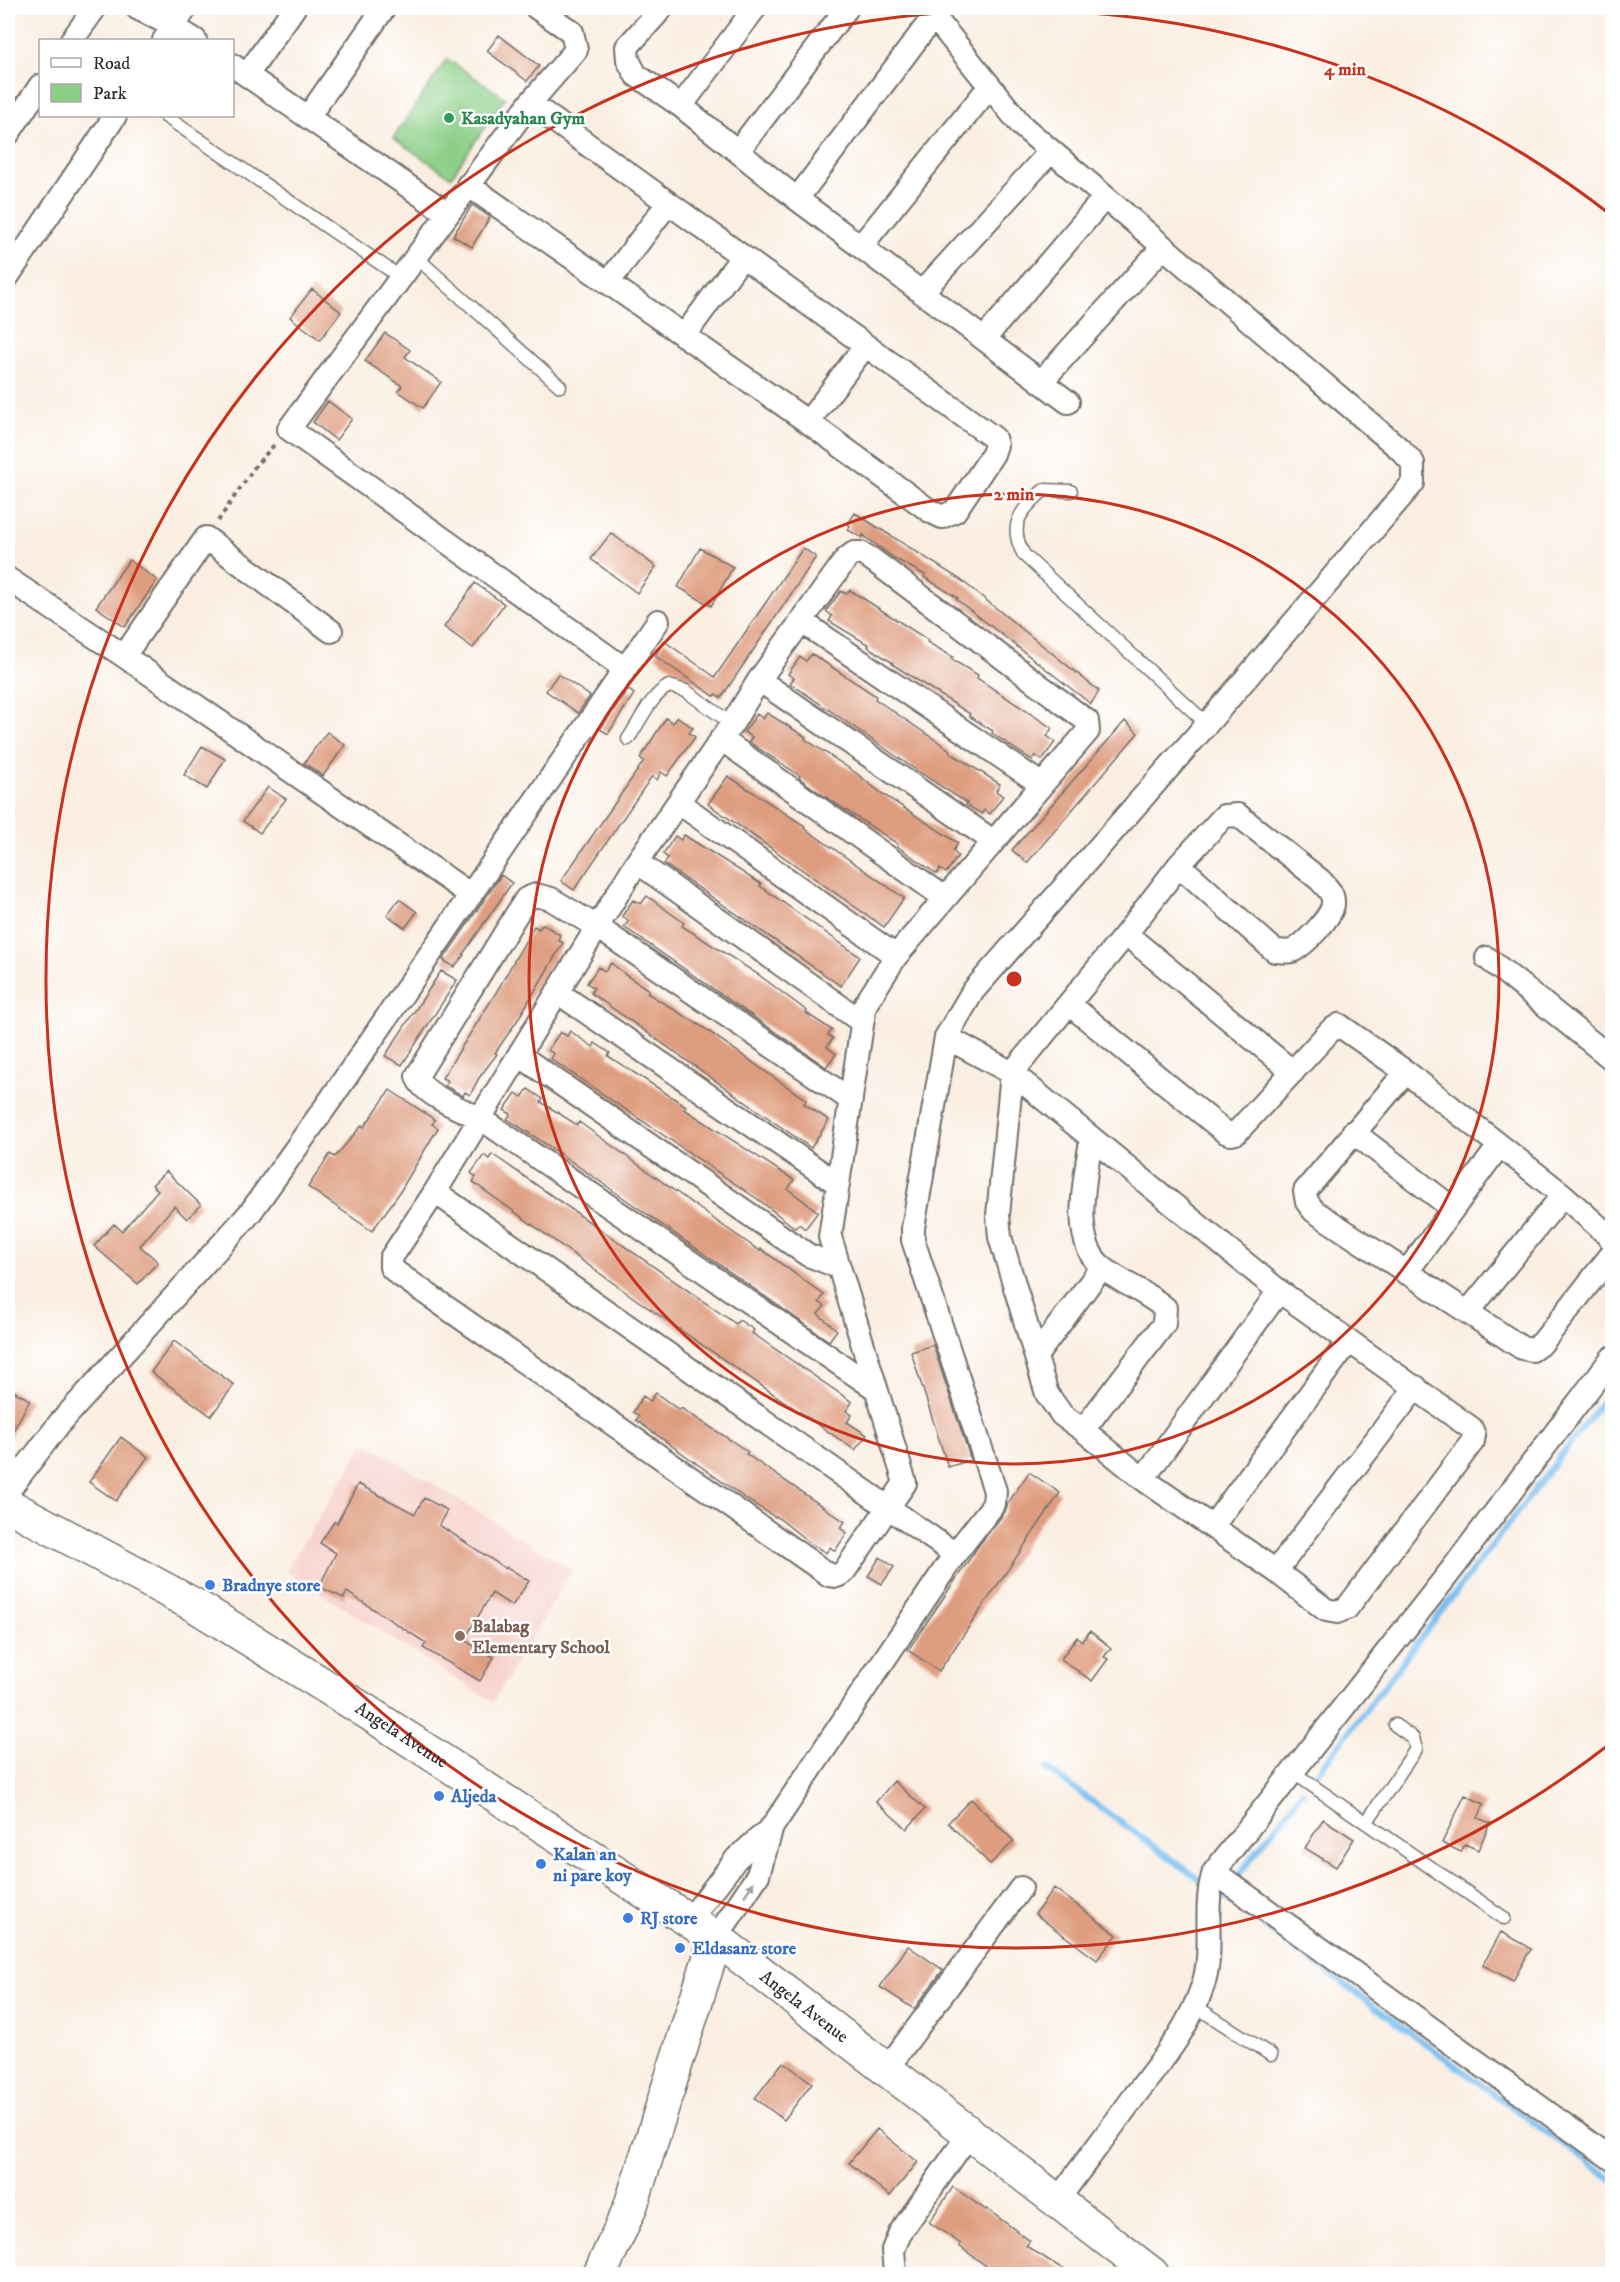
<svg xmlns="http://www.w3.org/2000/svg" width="1620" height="2282" viewBox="0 0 1620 2282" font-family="'IM FELL DW Pica',serif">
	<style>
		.built { fill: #f7d0cb }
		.green { fill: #8ccf88; stroke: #5c7d5a; stroke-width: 1.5 }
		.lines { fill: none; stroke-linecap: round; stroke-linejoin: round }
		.stream { stroke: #78c0f0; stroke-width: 6 }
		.building { fill: #de9d7f }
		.lane-casing { stroke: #736f6b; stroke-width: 15 }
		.street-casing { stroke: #736f6b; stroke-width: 26 }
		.secondary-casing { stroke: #736f6b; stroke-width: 36 }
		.path { stroke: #736f6b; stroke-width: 4; stroke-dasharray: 4.5 4.5; stroke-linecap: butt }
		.lane { stroke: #fff; stroke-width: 12 }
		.street { stroke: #fff; stroke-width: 22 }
		.secondary { stroke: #fff; stroke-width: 33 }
		.oneway { fill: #a0a0a0 }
		.ring { fill: none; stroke: #c8321e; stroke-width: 3 }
		.leisure-dot { fill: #2e9e5b; stroke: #fff; stroke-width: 2 }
		.shop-dot { fill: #3f7fe0; stroke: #fff; stroke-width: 2 }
		.education-dot { fill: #8d6e63; stroke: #fff; stroke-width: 2 }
		.labels { text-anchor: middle; stroke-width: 5; stroke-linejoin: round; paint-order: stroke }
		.leisure-label { font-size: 18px; font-weight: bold; fill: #27864d; stroke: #fff; text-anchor: start }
		.shop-label { font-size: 18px; font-weight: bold; fill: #366cbe; stroke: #fff; text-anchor: start }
		.education-label { font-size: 18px; font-weight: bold; fill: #785e54; stroke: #fff; text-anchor: start }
		.street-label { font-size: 18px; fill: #2b2b2b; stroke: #fff }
		.centre { fill: #c8321e; stroke: #fff; stroke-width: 3 }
		.ring-label { font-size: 18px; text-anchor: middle; font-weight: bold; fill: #c8321e; stroke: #fff; stroke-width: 5; stroke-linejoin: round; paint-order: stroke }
	</style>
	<rect width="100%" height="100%" fill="#fff"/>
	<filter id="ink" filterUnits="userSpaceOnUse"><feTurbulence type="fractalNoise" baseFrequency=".0167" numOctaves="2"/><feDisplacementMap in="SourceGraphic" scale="12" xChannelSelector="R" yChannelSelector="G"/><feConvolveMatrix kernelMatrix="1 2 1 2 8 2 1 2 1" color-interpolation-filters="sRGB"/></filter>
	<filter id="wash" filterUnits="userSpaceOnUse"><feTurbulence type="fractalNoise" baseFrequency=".008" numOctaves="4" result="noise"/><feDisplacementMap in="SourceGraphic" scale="24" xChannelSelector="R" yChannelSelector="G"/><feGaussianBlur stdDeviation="1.35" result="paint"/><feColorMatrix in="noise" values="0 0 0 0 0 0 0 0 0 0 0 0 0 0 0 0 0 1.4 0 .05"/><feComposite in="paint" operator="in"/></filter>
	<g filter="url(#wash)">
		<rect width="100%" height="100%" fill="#faeee1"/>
		<path class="built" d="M365,1442L572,1570L493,1702L286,1571Z"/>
		<path class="green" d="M447,59L505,98L451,177L393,138Z"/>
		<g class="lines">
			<path class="stream" d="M1047,1769L1202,1881
				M1315,1776L1612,1389
				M1235,1880L1303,1791
				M1215,1890L1612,2180"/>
		</g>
		<g id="blocks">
			<path class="building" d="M499,35L539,66L527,81L487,51Z
				M472,205L490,217L472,247L453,236Z
				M312,289L341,312L320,340L290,317Z
				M385,333L410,350L405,357L441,382L423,408L398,391L402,386L365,361Z
				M328,401L352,419L336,440L313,422Z
				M855,513L961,580L1099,691L1091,704L956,599L958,598L924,577L925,575L894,558L863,535L862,538L848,530L850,526L848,524Z
				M611,533L656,567L637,593L591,559Z
				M700,548L733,567L711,606L678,587Z
				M803,548L816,557L721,698L716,694L714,696L655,656L664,641L715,677Z
				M129,560L157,580L125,627L96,607Z
				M475,583L504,604L473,648L444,627Z
				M850,590L928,640L927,642L953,657L951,659L978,675L977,678L1052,728L1047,736L1055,742L1042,760L1035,755L1032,760L1018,751L992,733L993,731L969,716L970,714L892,664L893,663L868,647L869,645L829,621L832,616L826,611L841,591L846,594Z
				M812,654L876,696L875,699L950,750L949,752L1000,784L996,791L1003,796L990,814L984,810L982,814L966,805L967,803L916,770L790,683L794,678L788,674L800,657L806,661Z
				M558,674L590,696L578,713L546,691Z
				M628,689L634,694L608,734L600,729Z
				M767,713L806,737L805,739L856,773L881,793L958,843L953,851L958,856L946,873L940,869L937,874L897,846L898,844L824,796L799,778L800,776L749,742L752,737L744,732L757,714L763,719Z
				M678,717L693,728L689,733L695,737L667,776L661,772L657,780L652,776L574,890L561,881L644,761L640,758L666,718L673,723Z
				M1125,721L1138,733L1027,863L1012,850Z
				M327,732L345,745L323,776L304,763Z
				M202,746L225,759L207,789L184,775Z
				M728,776L805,826L804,828L904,898L884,927L708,804Z
				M268,787L286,799L260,833L243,821Z
				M684,835L761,884L760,886L860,957L841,986L664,864L668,858L663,854L675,836L681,840Z
				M501,875L512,883L463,954L464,955L454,967L443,960Z
				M647,896L684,923L682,926L759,975L807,1011L806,1013L832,1030L828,1035L833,1038L827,1047L836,1054L826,1067L624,927L629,921L622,916L633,900L641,904Z
				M399,899L417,912L405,928L387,915Z
				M543,924L560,935L558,940L563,943L517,1021L495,1053L497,1054L479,1078L470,1095L465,1092L463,1096L451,1089L445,1086L448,1081L442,1078L494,996L534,926L539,929Z
				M611,963L624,973V974L649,990L647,993L701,1026L806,1100L804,1104L829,1120L811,1148L591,993L594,988L587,983L598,967L605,971Z
				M441,971L457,980L402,1065L385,1056Z
				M570,1031L593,1047L595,1043L610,1053L608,1056L686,1106L684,1109L794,1180L788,1189L818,1212L805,1229L799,1224L795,1228L759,1200L551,1059L554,1054L548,1050L560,1032L567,1036Z
				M528,1089L543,1099L541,1102L577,1125L579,1122L725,1227L760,1251L761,1249L824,1295L819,1302L825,1306L818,1314L837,1330L829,1341L549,1146L507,1119L511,1114L504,1110L516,1093L522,1097Z
				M390,1090L435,1120L432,1124L438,1128L398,1195L372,1231L308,1187L330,1154L335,1157L362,1125L364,1127Z
				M492,1154L736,1324L739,1320L754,1330L752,1333L852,1402L846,1411L852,1415L847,1422L867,1435L855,1450L634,1298L473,1182L476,1177L471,1173L484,1155L489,1159Z
				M166,1171L201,1205L187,1219L174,1206L140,1246L158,1262L138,1284L94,1246L114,1224L122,1231L158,1190L152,1185Z
				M174,1341L234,1385L211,1416L151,1372Z
				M933,1345L971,1460L948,1467L911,1352Z
				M8,1388L30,1400L8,1440Z
				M656,1393L679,1410L681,1408L732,1441L748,1452L746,1454L845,1522L840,1528L847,1533L835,1551L830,1547L826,1553L810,1543L776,1516L775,1517L749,1501L636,1420L639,1416L633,1412L643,1396L650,1401Z
				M121,1437L148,1457L116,1501L89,1482Z
				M1029,1472L1060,1493L939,1671L908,1650L979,1545L1005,1512L1008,1503Z
				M358,1484L415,1514L424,1498L447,1510L439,1525L506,1569L507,1567L529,1581L512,1606L492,1593L464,1640L494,1657L480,1681L423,1648L426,1643L347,1592L344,1598L319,1587L336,1553L320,1543L334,1522L337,1523Z
				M880,1557L894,1567L882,1584L868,1576Z
				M1090,1631L1111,1648L1104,1657L1108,1659L1092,1681L1061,1659L1077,1637L1082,1641Z
				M894,1781L925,1809L907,1829L876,1802Z
				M1465,1795L1484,1804L1478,1818L1490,1823L1478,1850L1465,1844L1461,1852L1442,1843Z
				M971,1799L1014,1841L990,1864L948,1823Z
				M1323,1819L1354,1839L1336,1867L1305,1848Z
				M1054,1888L1117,1935L1097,1960L1035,1914Z
				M1501,1932L1531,1948L1513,1981L1483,1965Z
				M908,1946L943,1970L914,2009L880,1987Z
				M783,2062L812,2083L784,2120L755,2098Z
				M877,2129L918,2162L890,2196L849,2163Z
				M953,2187L986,2210L987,2209L1030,2241L1026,2246L1071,2274H997L959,2246L961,2244L929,2222Z"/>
		</g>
	</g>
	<g filter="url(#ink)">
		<use href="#blocks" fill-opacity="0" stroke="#736f6b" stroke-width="1.5"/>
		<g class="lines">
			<g class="lane-casing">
				<path id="lane" d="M165,116L400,277
					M417,258L560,386
					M1071,491L1044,490C1021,510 1007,525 1024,555L1207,724
					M628,739C640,722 650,696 669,686L686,691L732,724
					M1294,1773L1504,1918
					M1366,1823L1416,1749L1413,1738L1395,1725
					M1195,2006L1271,2055"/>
			</g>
			<g class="street-casing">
				<path id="street" d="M137,8L173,26L195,40
					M537,8L572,32L576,50L530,103L289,429L625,669
					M662,8L627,47L628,60L636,75L681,106L797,199L1068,402
					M72,40L95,8
					M164,40L186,8
					M232,65L447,213
					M247,75L294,8
					M681,106L755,8
					M308,117L384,8
					M8,134L40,86
					M738,151L847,8
					M468,185L808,422L930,511L942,517L955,511L993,454L996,445L994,438L530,103
					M797,199L934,16
					M861,246L990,86
					M8,276L115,116
					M608,283L668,203
					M922,292L1051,151
					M684,336L742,257
					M984,339L1105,197
					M1041,382L1163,247
					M808,422L865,346
					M854,553H861L870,558L1087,721L1088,731L896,956L865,1005L830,1237L905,1483L843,1573L837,1576L829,1575L397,1273L391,1267V1258L435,1192L637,862L732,724L759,680L846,559Z
					M8,579L124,656L471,895
					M801,621L1041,784
					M124,656L206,538L331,631
					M759,680L993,841
					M721,739L945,898
					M679,803L896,956
					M637,862L862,1022
					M1126,934L1293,1072
					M1487,958L1612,1059
					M557,992L838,1184
					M1069,1004L1225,1132L1231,1134L1236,1133L1331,1030L1339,1025L1406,1072L1563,1195L1610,1237L1612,1242
					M946,1037L1012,1073L1279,1291L1471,1428L1474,1435L1473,1441L1347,1608L1337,1612L1326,1610L1276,1571L1143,1479L1083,1430L1062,1415L1047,1394L1000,1237L998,1215L1012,1073L1126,934L1179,865L1224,816L1238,815L1320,880C1326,887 1334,893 1333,904C1332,917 1305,944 1294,950C1289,953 1281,951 1275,951L1179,865
					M519,1055L808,1255L839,1267
					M1406,1072L1305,1191L1307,1202L1314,1211L1522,1348L1532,1350L1542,1343L1612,1254
					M851,1100L597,927L551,899L536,895L526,899L417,1076C421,1094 464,1111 480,1118L876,1389
					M1353,1132L1452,1208
					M435,1192L955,1554
					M1406,1273L1499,1146
					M1468,1312L1563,1195
					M1036,1356L1102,1267
					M1083,1430L1164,1324L1165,1308C1146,1292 1122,1283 1103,1268C1069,1241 1086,1176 1091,1140
					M1143,1479L1279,1291
					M8,1491L59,1424L250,1213L331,1099L658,621
					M1212,1527L1348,1342
					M1276,1571L1416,1387
					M772,1827L955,1554L994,1504L995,1491L913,1240V1228L946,1037L973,991L1207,724L1413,483V463L1401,450L1022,126L927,8
					M1214,1872L1612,2159
					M689,1921L736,1859L772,1827L758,1875L716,1938
					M886,2070L1021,1888
					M1057,2201C1083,2165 1110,2130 1136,2094C1163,2059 1189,2028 1203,1985C1215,1948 1202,1909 1214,1872L1453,1568L1612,1358
					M895,2274L893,2250L900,2233L969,2134"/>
			</g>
			<g class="secondary-casing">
				<g id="secondary">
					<path id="s1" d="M8,1505L196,1606L367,1712L716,1938L1152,2274"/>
					<path d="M600,2274L630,2208L716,1938"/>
				</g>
			</g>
			<path class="path" d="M218,521L256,465L276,443"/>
			<use href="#lane" class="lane"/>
			<use href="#street" class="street"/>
			<use href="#secondary" class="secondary"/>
		</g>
		<defs><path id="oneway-solid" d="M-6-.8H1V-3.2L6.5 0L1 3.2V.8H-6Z" transform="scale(1.5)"/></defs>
		<use class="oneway" href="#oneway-solid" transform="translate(749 1889) rotate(-57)"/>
	</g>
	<g class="ring">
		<circle cx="1014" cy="979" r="485"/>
		<path d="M1611 1743A969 969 0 1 1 1611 215"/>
	</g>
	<circle class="leisure-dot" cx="449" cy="118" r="6"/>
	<g class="shop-dot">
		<circle cx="210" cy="1585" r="6"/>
		<circle cx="439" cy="1796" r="6"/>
		<circle cx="541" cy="1864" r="6"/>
		<circle cx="628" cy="1918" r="6"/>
		<circle cx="680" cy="1948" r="6"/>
	</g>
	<circle class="education-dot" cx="460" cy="1636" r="6"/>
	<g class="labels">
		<g class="leisure-label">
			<text x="461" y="124">Kasadyahan Gym</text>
		</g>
		<g class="shop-label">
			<text x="222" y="1591">Bradnye store</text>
			<text x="451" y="1802">Aljeda</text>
			<text x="553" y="1860">Kalan an<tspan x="553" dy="21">ni pare koy</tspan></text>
			<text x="640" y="1924">RJ store</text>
			<text x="692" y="1954">Eldasanz store</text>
		</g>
		<g class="education-label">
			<text x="472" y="1632">Balabag<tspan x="472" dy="21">Elementary School</tspan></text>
		</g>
		<g class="street-label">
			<text dy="6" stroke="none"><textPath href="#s1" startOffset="456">Angela Avenue</textPath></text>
			<text dy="6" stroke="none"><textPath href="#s1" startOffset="942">Angela Avenue</textPath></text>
		</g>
	</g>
	<circle cx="1014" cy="979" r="9" class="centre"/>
	<g class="ring-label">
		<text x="1345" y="75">4 min</text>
		<text x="1014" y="500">2 min</text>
	</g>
	<rect width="1620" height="2282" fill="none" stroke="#fff" stroke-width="30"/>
	<rect x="39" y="39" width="195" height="78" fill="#ffffff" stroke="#aaaaaa" stroke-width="1.5"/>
	<rect x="51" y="58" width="30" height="9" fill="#ffffff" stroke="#aaaaaa" stroke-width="1.5"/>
	<text x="93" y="69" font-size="18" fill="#2b2b2b">Road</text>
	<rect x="51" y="84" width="30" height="18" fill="#8ccf88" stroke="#aaaaaa" stroke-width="1.5"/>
	<text x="93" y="99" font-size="18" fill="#2b2b2b">Park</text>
</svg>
